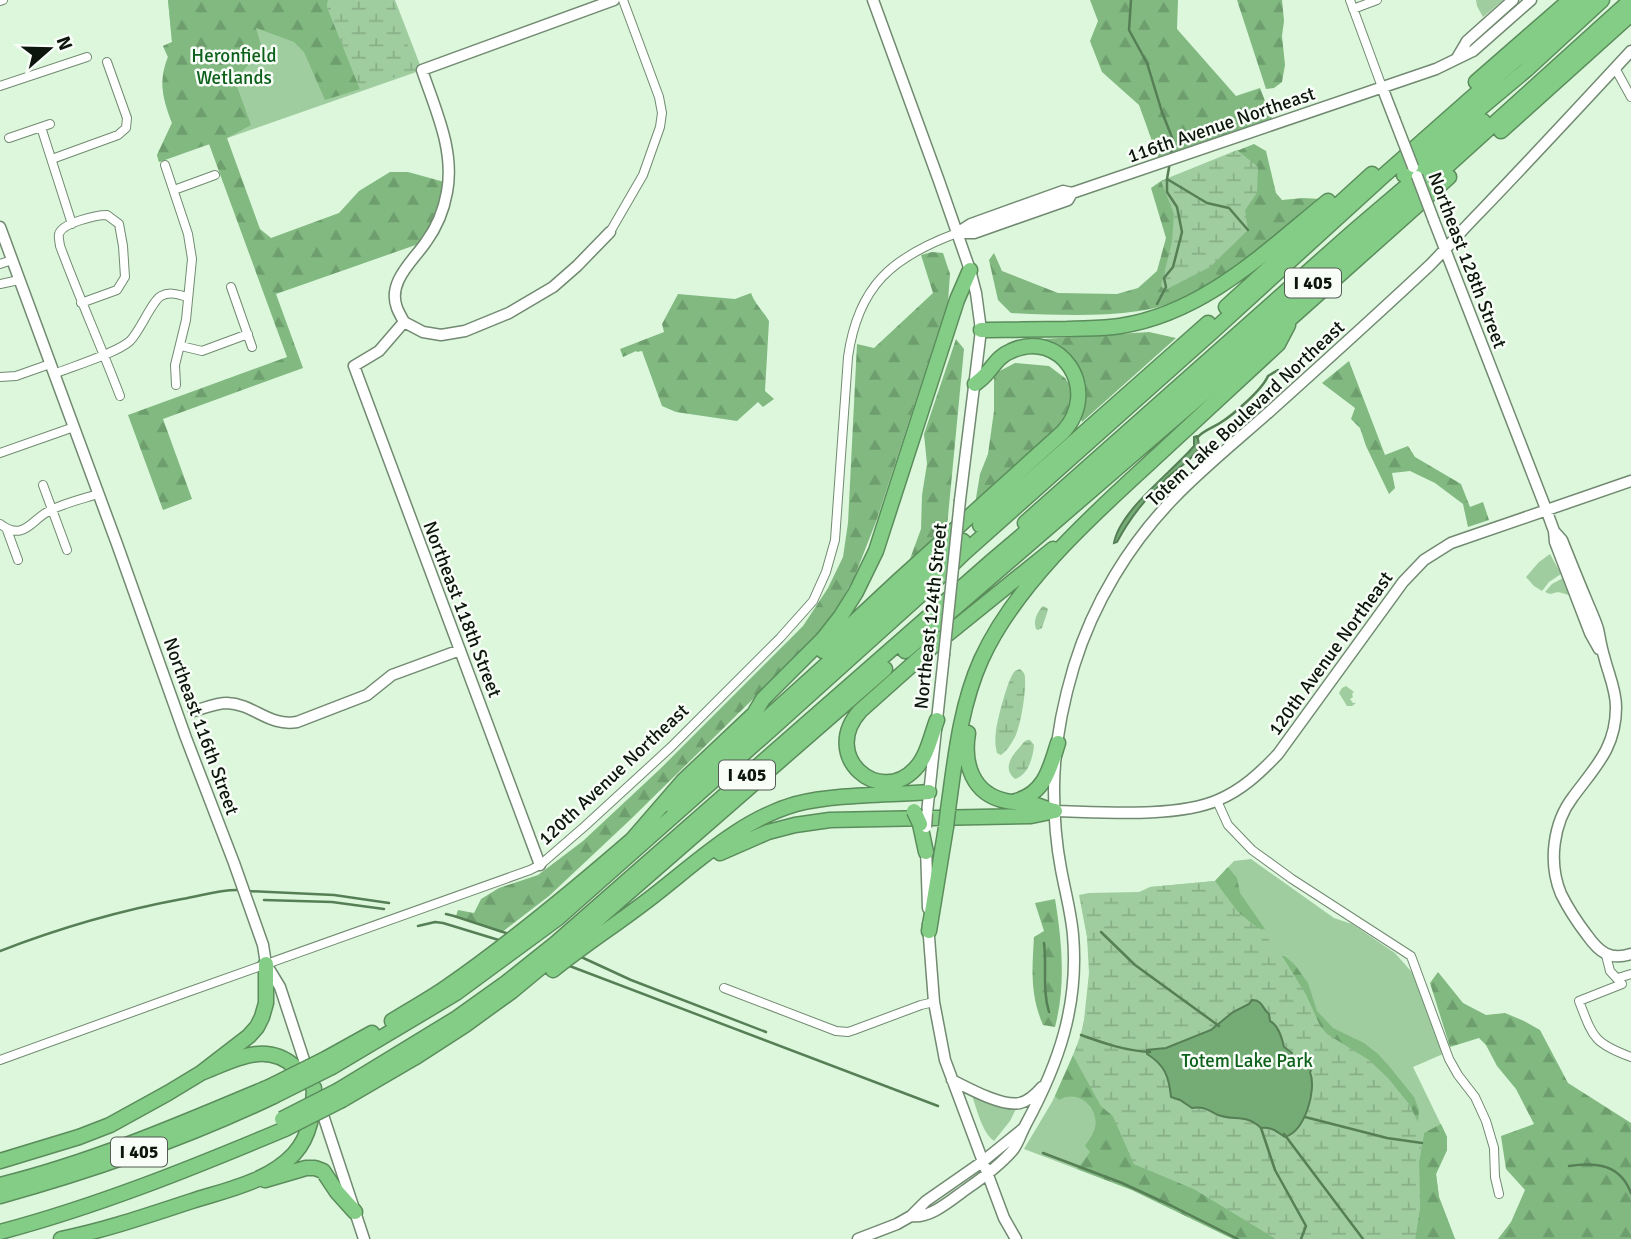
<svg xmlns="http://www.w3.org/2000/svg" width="1631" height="1239" viewBox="0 0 1631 1239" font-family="Signika,sans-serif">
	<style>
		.green { fill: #9fcd9f }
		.forest { fill: url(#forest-firs) }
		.wetland { fill: url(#wetland-marsh); fill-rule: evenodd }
		.water { fill: #75ac76; stroke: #567f56; stroke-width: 2 }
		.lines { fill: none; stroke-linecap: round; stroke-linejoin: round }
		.stream { stroke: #567f56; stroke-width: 2.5 }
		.street-casing { stroke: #718a71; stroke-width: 10 }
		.secondary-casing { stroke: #718a71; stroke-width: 13 }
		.highway-casing { stroke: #5a8d5b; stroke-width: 17 }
		.street { stroke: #fff; stroke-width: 8 }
		.secondary { stroke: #fff; stroke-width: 10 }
		.highway { stroke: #84cd86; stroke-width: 14 }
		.secondary-bridge-casing { stroke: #718a71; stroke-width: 13; stroke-linecap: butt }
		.highway-bridge-casing { stroke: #5a8d5b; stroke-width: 17; stroke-linecap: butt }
		.secondary-bridge { stroke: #fff; stroke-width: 10 }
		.highway-bridge { stroke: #84cd86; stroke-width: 14 }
		.labels { text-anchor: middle; stroke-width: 5; stroke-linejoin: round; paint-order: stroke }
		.shield { fill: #f8fdf8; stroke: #535b53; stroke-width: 2 }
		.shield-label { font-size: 18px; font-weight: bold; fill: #0c160c }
		.park-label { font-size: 19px; fill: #0d611b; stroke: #f8fdf8 }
		.street-label { font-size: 19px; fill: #0c160c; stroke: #f8fdf8 }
	</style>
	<defs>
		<pattern id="forest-firs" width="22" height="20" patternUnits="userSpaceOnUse" patternTransform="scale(1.75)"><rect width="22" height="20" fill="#81b981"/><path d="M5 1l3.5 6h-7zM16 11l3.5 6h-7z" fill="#6e9e6e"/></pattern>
		<pattern id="wetland-marsh" width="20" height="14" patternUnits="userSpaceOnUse" patternTransform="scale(1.75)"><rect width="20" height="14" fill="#9fcd9f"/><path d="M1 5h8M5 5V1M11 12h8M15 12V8" fill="none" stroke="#88af88"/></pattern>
	</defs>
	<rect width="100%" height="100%" fill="#dcf7db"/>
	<path class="green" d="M168,0H395L422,70L159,162L157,155L172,123C163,99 158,82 168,57L163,46L172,42Z
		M1476,0H1503L1483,17L1477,6Z
		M1550,554L1561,574L1549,582L1542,591L1534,586L1526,577L1539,562Z
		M1563,578L1569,595L1558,592L1550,594L1545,592L1552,584Z
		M1346,686L1354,692L1352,694L1353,697L1350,699L1353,703H1356L1352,706H1347L1339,693L1342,688Z
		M1251,859L1334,918L1352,924L1395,953L1417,978L1443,1054L1413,1067L1447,1137V1150L1436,1174L1439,1197L1455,1239H1233L1132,1190L1024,1149L1052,1102L1080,1041L1084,1020L1089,973L1087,937L1079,895L1089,893L1139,892L1150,887L1215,881L1234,861Z
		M971,1093L1017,1107L1010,1121L994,1141C981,1131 977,1108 971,1093Z"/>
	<path class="forest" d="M168,0H328L327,7L360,89L325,100L304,52L294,42L256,28L262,48L235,81L251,125L227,138L260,229L271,238L339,213L359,191L390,172H408L448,183L427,241L276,294L303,368L163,419L192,499L163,510L128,415L287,357L209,144L159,162L157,155L172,123C163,99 158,82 168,57L163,46L172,42Z
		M1090,0H1178L1177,29L1236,96L1260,88L1274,124L1160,163L1139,105L1102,72L1090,41L1098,21Z
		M1237,0H1282L1284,21L1282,36L1285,65L1282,82L1274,88L1266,89Z
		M1254,144L1266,151L1276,193L1282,200L1303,198L1320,199C1269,241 1206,302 1139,311C1097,317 1053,315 1011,313L998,300L989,260L994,253L1002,271L1058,293L1117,294L1138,288L1157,271L1166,238L1151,188L1161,181Z
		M932,252L943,253L950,274L948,302L877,519L854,578L833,615L816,637L631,819L549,896L501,933L456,916L458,910L474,913L481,899L499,888L538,875L583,841L659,770L803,626L828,588L843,557L848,523L857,344L874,348L933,293L921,255Z
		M751,293C755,304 763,311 769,321L765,391L774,399L763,407L758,402L737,421L676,412L662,406L642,351L637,352L636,351L623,357L620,349L664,332L662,324L678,294L735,299Z
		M1149,332L1176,338L1082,422L1081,419C1096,376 1078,359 1043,339Z
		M956,339L964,349L947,527L910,559L921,529L922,495L927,464L924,434Z
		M1349,361L1385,455L1408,446L1415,457L1461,484L1470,507L1483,502L1489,520L1468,527L1463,504L1435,483L1410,471L1392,473L1395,488L1389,494L1366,446L1360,428L1351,419L1355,408L1322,383Z
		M1015,363L1049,366L1065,378L1073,390L1067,415L1057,430L975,504L980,474L988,454L994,411V374Z
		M1228,867L1237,878L1240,893L1265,929L1260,930L1238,912L1215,881Z
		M1055,899C1062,941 1066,985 1055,1027L1043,1025C1030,995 1032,970 1034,937L1044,931L1035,903Z
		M1282,956L1286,957L1295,965L1308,983L1317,1011L1333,1028L1364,1043L1377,1053L1389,1066L1414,1097L1419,1110L1418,1122L1409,1104L1327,1035L1320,1026L1306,995Z
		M1438,972L1463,1003L1486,1015L1505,1013L1524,1021L1540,1030L1568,1083L1631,1123V1239H1498L1511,1222L1525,1190L1506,1169L1501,1136L1534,1124L1516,1089L1497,1066L1486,1045L1479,1038L1450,1047L1430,983Z
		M1073,1055L1101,1106L1113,1116L1134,1164L1194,1189L1276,1239H1233L1132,1190L1077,1169L1090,1152L1085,1146C1088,1141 1092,1136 1094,1131C1102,1110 1079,1088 1059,1100L1055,1096Z
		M1441,1124L1447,1137V1150L1436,1174L1439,1197L1455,1239H1415L1420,1208L1419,1162L1424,1133Z"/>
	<path class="wetland" d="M328,0H393L416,70L360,89L327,7Z
		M1237,150L1258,167L1257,193L1245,210L1248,230L1210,267L1165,290L1161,286L1172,242L1174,214L1161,181Z
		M1043,606L1047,608L1048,610L1042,628L1038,630L1036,629C1033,621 1037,612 1043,606Z
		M1020,669C1024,673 1025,673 1025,679C1026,692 1021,725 1015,737C1011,744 1007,751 1001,755L997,753C995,746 995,738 996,731C997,721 1008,677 1015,671C1016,670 1018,670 1020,669Z
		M1027,740H1030L1034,745C1033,758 1028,775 1015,779C1000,767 1015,753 1024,742Z
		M1215,881C1227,900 1244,923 1265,931L1266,936L1282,956L1306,995L1320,1026L1327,1034L1369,1060L1388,1078L1409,1104L1421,1130L1424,1133L1419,1162L1420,1208L1415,1239H1276L1194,1189L1134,1164L1113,1116L1101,1106L1073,1055C1089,1020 1092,974 1087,936C1085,923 1082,910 1080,898L1092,896L1106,898L1141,896L1150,887ZM1252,1000L1262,1004C1264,1009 1266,1015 1269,1019C1272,1022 1275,1024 1276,1028C1287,1047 1287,1061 1312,1068L1310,1072L1313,1087L1310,1102L1306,1108L1305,1117L1299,1128L1291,1135L1285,1137L1274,1129L1247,1118L1218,1114L1211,1110L1199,1106L1192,1108L1180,1100L1171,1097C1169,1074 1163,1067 1147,1050L1166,1048L1211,1030L1233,1012L1249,1004Z"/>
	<path class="water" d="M1197,436C1199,441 1200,446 1197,451C1190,461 1177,469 1168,477C1146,498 1131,516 1117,542L1114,543C1120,510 1172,472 1194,446V437Z
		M1252,1000C1263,1000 1262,1009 1269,1014L1270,1021C1278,1025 1282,1038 1284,1047L1292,1053L1291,1056L1293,1058L1298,1057L1300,1065L1312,1068L1310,1072C1317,1090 1305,1131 1285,1137C1276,1131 1272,1127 1261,1128C1247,1114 1234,1121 1218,1115C1208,1110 1203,1106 1192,1108L1180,1100L1171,1097C1169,1077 1165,1065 1147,1054V1050L1166,1048L1211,1030L1233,1012L1249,1004Z"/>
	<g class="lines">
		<path class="stream" d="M1131,0L1129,30L1147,63L1162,112L1173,140L1171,155
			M1167,179L1207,203L1229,208L1248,230
			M1157,304L1166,287L1164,278L1173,267L1182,232L1177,207L1167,192V179L1170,162
			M1197,438C1202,431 1212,428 1220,423C1233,415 1262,390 1268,376L1278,370
			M247,891L334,895L389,903
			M264,900L332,902L384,909
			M446,914L454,916L509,934
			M418,926L435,922L443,923L502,941
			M1101,932L1135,965L1219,1026
			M1044,943C1047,966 1042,989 1049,1012
			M0,951C62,927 117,911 182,899C201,896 220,889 240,890
			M579,956L631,980L766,1032
			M567,965L938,1106
			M1081,1035C1103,1043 1126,1051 1150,1052
			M1305,1117L1387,1138L1422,1143
			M1261,1128L1275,1170L1306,1226L1301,1239
			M1284,1134L1363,1239
			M1043,1153L1122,1183L1172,1206L1238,1239
			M1569,1166C1596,1162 1620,1164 1631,1193"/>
		<g class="street-casing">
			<path id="street" d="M1350,0L1382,87
				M0,1L3,0
				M1353,9L1377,0
				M1615,68L1631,97
				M0,86L87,57
				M41,127L72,224
				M9,138L50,124
				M52,159L118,135L126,128L127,118L107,62
				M165,165L188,234L192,259L186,320L175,365L176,385
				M174,190L215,175
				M610,232L643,175L660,127L662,113L659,97L623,0
				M0,264L12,260
				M0,284L19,280
				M231,287L252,347
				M81,303L117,290L125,277L123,246L119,224L107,215C96,215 62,223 59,234C58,237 60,244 60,246C79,297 101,346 120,396
				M181,346L202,351L248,334
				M54,374C71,367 117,353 130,341C140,331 152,301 161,296C170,291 179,295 188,297
				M0,377L16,376L50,364
				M0,453L74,427
				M43,485L67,550
				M0,524C24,542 31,520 49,511C64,503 82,499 98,494
				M7,530L18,560
				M1217,801L1228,825L1252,850L1292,879L1411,956L1449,1059L1458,1075L1475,1097L1486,1121L1494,1148L1495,1177L1499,1194
				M1606,955L1610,971L1622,984L1579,1001C1593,1037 1593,1043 1631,1057
				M1618,978L1631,974
				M724,988L836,1031L848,1032L854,1030L921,1005L934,1002
				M0,1060L185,993L530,870L540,865L585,826L671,747L780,638L813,601L826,572L835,540L848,357C858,286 892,257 957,233"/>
		</g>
		<g class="secondary-casing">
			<path id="secondary" d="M873,0L939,181L970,270L976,293L981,330L960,500
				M1457,58L1467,41L1513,0
				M1382,87L1394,118
				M1434,221L1546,509L1554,531L1555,542L1590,633L1599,649
				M0,227L117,544L186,738L234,863L263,945L266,964L280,987L309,1075
				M957,233L971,224L1063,191L1072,193L1436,69L1473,51L1531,0
				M958,233H974L1048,207L1068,200L1072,193
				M404,322L379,351L354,366L540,865
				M404,322C402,318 399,313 397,308C387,282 413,261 426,242C437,227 444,209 447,192C455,150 435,109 422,70L614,0
				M404,322L423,332L441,335L465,331L509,313L553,287L577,266L610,232
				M1554,531L1562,540C1570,560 1578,580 1586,599C1590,609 1595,619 1598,629C1600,638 1601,647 1604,656C1608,673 1616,689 1616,707C1616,748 1595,767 1573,797C1553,823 1548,863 1561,894C1568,908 1577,922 1587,935C1599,952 1610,961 1631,954
				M194,711C205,708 216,703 227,703C254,704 269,727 297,722L367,695L392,675L460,650
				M1055,811C1101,812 1177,818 1218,800C1242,790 1260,773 1278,754L1403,582L1424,560L1451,543L1631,481
				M927,813L944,655
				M926,847L928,908
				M928,924L934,1002L945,1060L1004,1218L1016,1239
				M952,1080C968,1088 1002,1107 1020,1103C1029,1101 1036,1094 1042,1087
				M319,1103L364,1239
				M911,1216C931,1219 952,1199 968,1188C984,1177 1000,1165 1013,1150C1019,1142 1021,1133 1026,1124C1059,1063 1079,1005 1073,935C1071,912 1065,891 1061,869C1056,843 1054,816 1054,789C1054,748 1062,706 1074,666C1093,604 1129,544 1175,497C1207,464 1244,435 1278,404C1329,358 1380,312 1430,265C1447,248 1463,229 1480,212C1531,159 1581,105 1631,51
				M858,1239L897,1224L911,1216L926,1201L982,1162L1024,1128"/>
		</g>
		<g class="highway-casing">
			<path id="highway" d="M1476,82L1570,0
				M1501,131L1631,14
				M1404,175L1428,152L1526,70L1602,0
				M1226,307L1372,174
				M981,330C1009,330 1038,329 1067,329C1084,328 1102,329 1120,326C1204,313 1265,252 1328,201
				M1025,523L1354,231L1483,121
				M980,525L1208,323
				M823,651L898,581L1063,432C1102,389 1060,328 1011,351C999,356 995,364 987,373C984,377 979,381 975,384
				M905,651L1291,318L1449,177
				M937,720C931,736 927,757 915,769C879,807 820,756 860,711L933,646L1053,549
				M968,733C963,763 972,794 1006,801C1015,803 1024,802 1033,804C1040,806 1047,809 1054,811
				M1016,801C1045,793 1050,768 1058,743
				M671,805L963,541
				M948,810C955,760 960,707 981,660C1014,587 1087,520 1145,467C1189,426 1234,385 1278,344L1288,325
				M920,824L926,852
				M631,841L683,781L754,714L763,699L823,639L841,616L856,592L876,551L957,300L970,270
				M720,853L768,832L795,825L830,820L1031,816L1055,811
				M929,931L946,827
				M553,970C584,945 617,924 648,900C694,865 739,820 796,804C835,794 888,795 929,792
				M392,1021C411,1009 430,999 447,987C512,942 573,891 633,839
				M327,1058L372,1033
				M332,1067L456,993L558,918L777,724L928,588L964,553L1212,332L1382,177L1469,100L1586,0
				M339,1090L457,1018L506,983L555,944L992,561L1188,394L1401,205L1444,169L1631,0
				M342,1100L414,1058L465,1025L512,991L582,933L885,669
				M0,1161L79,1137L110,1125L168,1093L201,1073L249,1036L257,1027L262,1017L266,1003V964
				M265,1180L306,1168H315L323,1171L337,1192L355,1212
				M0,1185C93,1162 181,1124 269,1087
				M0,1196C94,1170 186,1138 274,1096
				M0,1232C98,1206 192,1168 285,1129
				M61,1239C106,1230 149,1215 192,1201C226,1190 268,1182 294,1154C311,1135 313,1112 314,1088C308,1081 302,1073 295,1067C265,1040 232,1061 201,1073"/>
		</g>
		<use href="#street" class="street"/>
		<use href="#secondary" class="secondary"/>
		<use href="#highway" class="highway"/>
		<g class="secondary-bridge-casing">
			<path id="secondary-bridge" d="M1394,118L1413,167
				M1417,176L1434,221
				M944,655L960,500
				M926,827L927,813"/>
		</g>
		<g class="highway-bridge-casing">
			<path id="highway-bridge" d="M914,811L920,824
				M946,827L948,810
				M269,1087L327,1058
				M274,1096L332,1067
				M282,1119L339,1090
				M285,1129L342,1100"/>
		</g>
		<use href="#secondary-bridge" class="secondary-bridge"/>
		<use href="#highway-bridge" class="highway-bridge"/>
	</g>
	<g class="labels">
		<g class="shield">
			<rect x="1285" y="268.5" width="56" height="29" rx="5"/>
			<rect x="719" y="760.5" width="56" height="29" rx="5"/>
			<rect x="111" y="1137.5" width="56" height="29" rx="5"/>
		</g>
		<g class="shield-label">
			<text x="1313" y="289">I 405</text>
			<text x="747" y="781">I 405</text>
			<text x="139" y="1158">I 405</text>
		</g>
		<g class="park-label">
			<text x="234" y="62">Heronfield<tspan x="234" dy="22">Wetlands</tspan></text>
			<text x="1247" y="1067">Totem Lake Park</text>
		</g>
		<g class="street-label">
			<text transform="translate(1221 124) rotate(-19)" y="7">116th Avenue Northeast</text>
			<text transform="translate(1468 260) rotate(69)" y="7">Northeast 128th Street</text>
			<text transform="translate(1245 413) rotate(-43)" y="7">Totem Lake Boulevard Northeast</text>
			<text transform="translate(463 609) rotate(69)" y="7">Northeast 118th Street</text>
			<text transform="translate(930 616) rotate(-84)" y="7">Northeast 124th Street</text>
			<text transform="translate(1330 653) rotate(-54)" y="7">120th Avenue Northeast</text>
			<text transform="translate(202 726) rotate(70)" y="7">Northeast 116th Street</text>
			<text transform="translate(613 774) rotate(-43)" y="7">120th Avenue Northeast</text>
		</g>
	</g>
	<g transform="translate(49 49) rotate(70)" stroke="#f8fdf8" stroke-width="5" paint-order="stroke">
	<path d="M0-5L12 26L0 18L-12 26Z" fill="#0c160c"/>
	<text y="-10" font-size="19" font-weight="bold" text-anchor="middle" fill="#0c160c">N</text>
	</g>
</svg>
